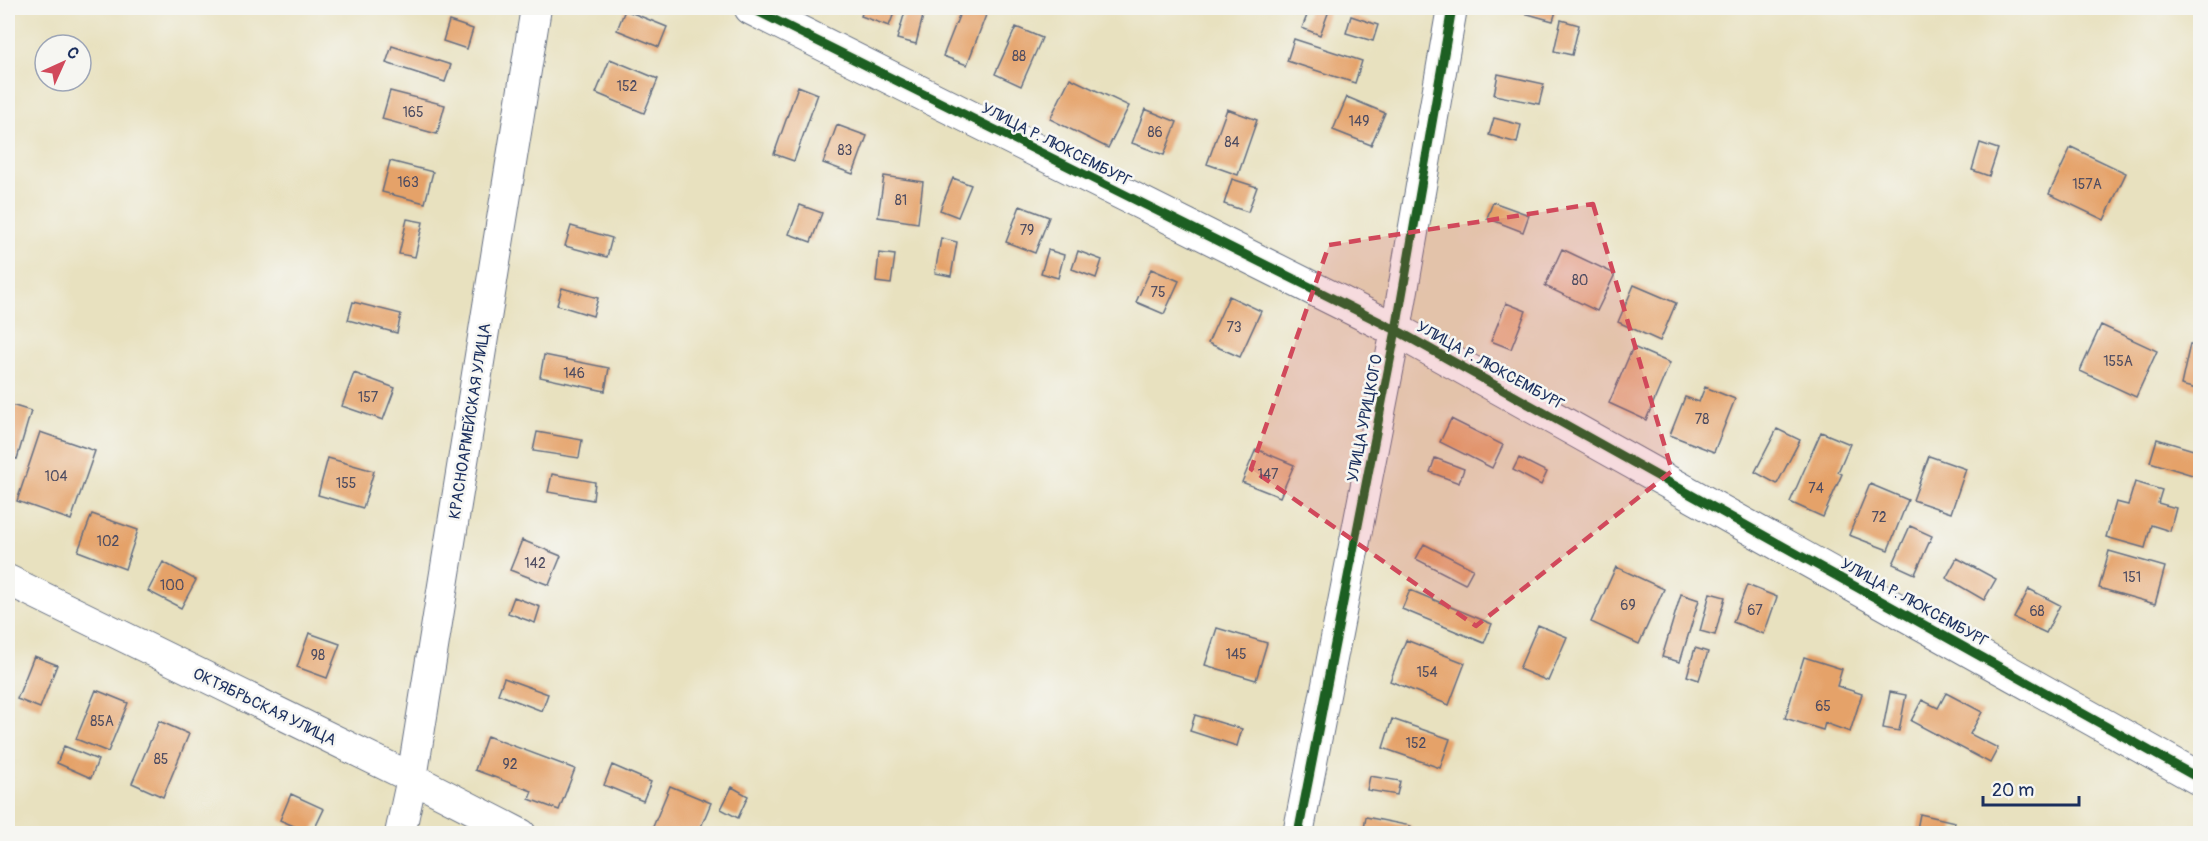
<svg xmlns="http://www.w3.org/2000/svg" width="2208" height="841" viewBox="0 0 2208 841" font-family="Pangolin,sans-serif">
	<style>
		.building { fill: #e5a269 }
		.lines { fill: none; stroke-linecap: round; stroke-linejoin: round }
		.street-casing { stroke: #636d80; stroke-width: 32 }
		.secondary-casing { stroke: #636d80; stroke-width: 35 }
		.street { stroke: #fff; stroke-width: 30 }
		.secondary { stroke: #fff; stroke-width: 33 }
		.cycleway-casing { stroke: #f6f6f2; stroke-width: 13 }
		.cycleway { stroke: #1b5e20; stroke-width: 9 }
		.marked { fill: #d1495b; fill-opacity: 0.2; stroke: #d1495b; stroke-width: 4.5; stroke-dasharray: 12 8; stroke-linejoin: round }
		.labels { text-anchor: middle; stroke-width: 5; stroke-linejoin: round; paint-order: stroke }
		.number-label { font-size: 14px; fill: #4e4c61 }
		.street-label { font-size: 16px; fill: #1b2f5e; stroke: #f6f6f2 }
	</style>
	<rect width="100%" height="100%" fill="#f6f6f2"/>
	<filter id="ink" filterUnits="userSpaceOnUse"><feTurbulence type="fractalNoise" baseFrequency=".0167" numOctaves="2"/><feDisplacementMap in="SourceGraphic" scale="12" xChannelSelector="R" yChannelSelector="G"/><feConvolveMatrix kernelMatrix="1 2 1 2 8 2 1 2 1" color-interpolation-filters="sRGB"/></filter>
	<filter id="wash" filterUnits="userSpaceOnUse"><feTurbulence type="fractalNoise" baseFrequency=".008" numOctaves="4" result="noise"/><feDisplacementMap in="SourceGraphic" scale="24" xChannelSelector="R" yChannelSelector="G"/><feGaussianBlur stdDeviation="1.35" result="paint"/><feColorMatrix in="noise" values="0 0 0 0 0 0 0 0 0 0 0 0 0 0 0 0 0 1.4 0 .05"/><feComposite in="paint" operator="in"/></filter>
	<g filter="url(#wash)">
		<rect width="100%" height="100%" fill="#e8e1bf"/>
		<g id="blocks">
			<path class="building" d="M864,8H896L889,26L861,16Z
				M906,8H925L916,44L897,39Z
				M962,8H968L986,15L967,65L943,56Z
				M1310,8H1330L1320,35L1302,28Z
				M1506,8H1557L1553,21Z
				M625,10L667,27L659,47L617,30Z
				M1351,16L1378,25L1373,41L1346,33Z
				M1561,20L1579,25L1572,55L1554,51Z
				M449,21L473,29L467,49L443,41Z
				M1016,27L1042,38L1021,86L995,74Z
				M1294,39L1362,61L1355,83L1287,61Z
				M392,46L451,65L445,82L386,63Z
				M610,59L658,79L644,113L596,93Z
				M1498,74L1544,84L1539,104L1494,95Z
				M1070,78L1129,106L1108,148L1050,119Z
				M798,86L818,94L794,161L774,154Z
				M390,91L445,105L437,134L382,119Z
				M1347,97L1385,113L1371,145L1333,130Z
				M1145,109L1177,122L1164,155L1132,143Z
				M1227,109L1257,120L1238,175L1207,164Z
				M1494,118L1521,125L1517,143L1489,135Z
				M837,125L867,136L853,174L823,163Z
				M1980,143L1998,149L1989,176L1972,170Z
				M2071,147L2126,173L2104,220L2049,194Z
				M390,161L433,172L425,203L382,192Z
				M884,176L923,182L918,223L878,217Z
				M953,178L971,185L958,217L940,210Z
				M1232,179L1257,187L1248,212L1224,204Z
				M1493,202L1529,215L1523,232L1487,218Z
				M800,205L822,213L811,242L789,234Z
				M1020,206L1049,217L1035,253L1006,242Z
				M407,219L423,222L415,257L399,254Z
				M571,226L612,238L607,257L565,246Z
				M941,238L957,242L951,276L935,273Z
				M1562,249L1615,274L1597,311L1545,286Z
				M1048,250L1064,255L1058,278L1041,273Z
				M1078,251L1102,260L1096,278L1072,269Z
				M879,253L895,255L891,284L876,282Z
				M1151,269L1179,281L1164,314L1136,302Z
				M1634,285L1676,303L1660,341L1618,322Z
				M562,288L598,298L593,316L557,305Z
				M1229,296L1261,311L1240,357L1208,343Z
				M353,302L401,314L397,333L348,320Z
				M1506,303L1526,311L1511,349L1491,341Z
				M2101,325L2157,351L2136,397L2080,371Z
				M2190,344L2200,347V390L2181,385Z
				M1633,347L1670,363L1646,420L1609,403Z
				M544,355L609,368L605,391L540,377Z
				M354,373L395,388L383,420L342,406Z
				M1705,387L1735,399L1714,452L1670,435L1685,397L1699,402Z
				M8,404L31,411L17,459L8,457Z
				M1451,419L1503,445L1492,468L1440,442Z
				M1777,429L1800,440L1777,484L1755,472Z
				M40,432L95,451L71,520L17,501Z
				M537,432L582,440L579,458L533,451Z
				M1821,432L1850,444L1838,472L1842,474L1823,517L1790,502Z
				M2157,439L2200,452L2199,477L2150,462Z
				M1256,449L1294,465L1280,497L1242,482Z
				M1929,456L1966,469L1951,513L1913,500Z
				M328,458L374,471L363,508L318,495Z
				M1435,458L1464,469L1459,483L1430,472Z
				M1519,458L1547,472L1541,485L1513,470Z
				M552,474L595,482L593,500L548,492Z
				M2135,482L2162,490L2158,503L2176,508L2170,531L2151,525L2145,548L2106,537L2116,502L2128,505Z
				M1870,484L1908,500L1888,550L1849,535Z
				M92,514L138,530L125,569L78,551Z
				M1910,526L1932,536L1915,574L1893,564Z
				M522,540L561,556L549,585L510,570Z
				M1424,544L1473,569L1465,584L1416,559Z
				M2109,551L2165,567L2155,604L2099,588Z
				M1957,558L1996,579L1984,600L1946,578Z
				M163,562L196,580L181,608L148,591Z
				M1616,567L1664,589L1639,644L1591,622Z
				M1747,585L1777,597L1764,634L1733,622Z
				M2029,589L2060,605L2046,633L2014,618Z
				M1410,590L1492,624L1484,643L1402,609Z
				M1710,593L1725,597L1715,635L1700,631Z
				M1681,594L1699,600L1680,662L1662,657Z
				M514,597L540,607L535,623L508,613Z
				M1538,625L1567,637L1548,681L1519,669Z
				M1217,628L1267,643L1256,680L1205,665Z
				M309,633L340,644L327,678L297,667Z
				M1406,640L1465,663L1449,705L1390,681Z
				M1695,648L1708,652L1699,680L1687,676Z
				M34,656L57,665L40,708L17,699Z
				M1804,657L1842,669L1837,686L1862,694L1850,732L1825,723L1823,730L1785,718Z
				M504,678L548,694L542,711L498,694Z
				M96,690L128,703L108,752L76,739Z
				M1890,692L1906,695L1899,731L1883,728Z
				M1946,693L1982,712L1970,734L1998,748L1990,763L1911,721L1922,700L1938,708Z
				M1195,715L1242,729L1237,746L1190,731Z
				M1392,719L1450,739L1440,768L1383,748Z
				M159,721L189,734L163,797L132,783Z
				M487,736L575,769L559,810L529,799L532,791L475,770Z
				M64,746L98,760L91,778L57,763Z
				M612,765L651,782L643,801L604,785Z
				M1370,776L1400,781L1397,795L1367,790Z
				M670,786L711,803L698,834H650Z
				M732,787L748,796L738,818L721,809Z
				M291,794L324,809L312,834L280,820Z
				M1920,814L1955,822L1953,834H1916Z
				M1366,817L1411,826L1410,834H1363Z"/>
		</g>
	</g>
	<g filter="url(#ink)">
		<use href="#blocks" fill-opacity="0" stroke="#636d80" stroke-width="1.5"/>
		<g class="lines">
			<g class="street-casing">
				<path id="street" d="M8,580L412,778L521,834
					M400,834L412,778L536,8
					M1298,834L1396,330L1452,8"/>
			</g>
			<g class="secondary-casing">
				<path id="secondary" d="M751,8L1396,330L2200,779"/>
			</g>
			<use href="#street" class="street"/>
			<use href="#secondary" class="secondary"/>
			<g class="cycleway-casing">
				<path id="cycleway" d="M751,8L1396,330L2200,779
					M1298,834L1396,330L1452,8"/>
			</g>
			<use href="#cycleway" class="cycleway"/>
		</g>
	</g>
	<path class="marked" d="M1593,204L1672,471L1476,626L1251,469L1329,245Z"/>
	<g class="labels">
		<g class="number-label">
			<text x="1019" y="61">88</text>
			<text x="627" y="91">152</text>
			<text x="413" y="117">165</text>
			<text x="1359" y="126">149</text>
			<text x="1155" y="137">86</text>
			<text x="1232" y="147">84</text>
			<text x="845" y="155">83</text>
			<text x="408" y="187">163</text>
			<text x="2087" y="189">157А</text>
			<text x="901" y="205">81</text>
			<text x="1027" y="235">79</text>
			<text x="1580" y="285">80</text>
			<text x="1158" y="297">75</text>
			<text x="1234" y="332">73</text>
			<text x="2118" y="366">155А</text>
			<text x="574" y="378">146</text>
			<text x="368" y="402">157</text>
			<text x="1702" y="424">78</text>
			<text x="1268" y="479">147</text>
			<text x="56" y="481">104</text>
			<text x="346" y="488">155</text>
			<text x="1816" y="493">74</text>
			<text x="1879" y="522">72</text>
			<text x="108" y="546">102</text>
			<text x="535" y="568">142</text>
			<text x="2132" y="582">151</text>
			<text x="172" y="590">100</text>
			<text x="1628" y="610">69</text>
			<text x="1755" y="615">67</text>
			<text x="2037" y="616">68</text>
			<text x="1236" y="659">145</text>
			<text x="318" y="660">98</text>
			<text x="1427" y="677">154</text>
			<text x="1823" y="711">65</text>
			<text x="102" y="726">85А</text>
			<text x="1416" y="748">152</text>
			<text x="161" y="764">85</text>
			<text x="510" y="769">92</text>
		</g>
		<g class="street-label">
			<text transform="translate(1057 144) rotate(27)" y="6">УЛИЦА Р. ЛЮКСЕМБУРГ</text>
			<text transform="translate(1491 365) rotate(29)" y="6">УЛИЦА Р. ЛЮКСЕМБУРГ</text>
			<text transform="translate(1364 418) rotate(-79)" y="6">УЛИЦА УРИЦКОГО</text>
			<text transform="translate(469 421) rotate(-81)" y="6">КРАСНОАРМЕЙСКАЯ УЛИЦА</text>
			<text transform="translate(1915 602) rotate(29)" y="6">УЛИЦА Р. ЛЮКСЕМБУРГ</text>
			<text transform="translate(265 706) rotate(26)" y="6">ОКТЯБРЬСКАЯ УЛИЦА</text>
		</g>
	</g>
	<rect width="2208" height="841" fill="none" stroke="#f6f6f2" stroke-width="30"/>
	<g transform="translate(63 63) rotate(45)"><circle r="28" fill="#f6f6f2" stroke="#9ea6b7" stroke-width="1.5"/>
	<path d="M0-4.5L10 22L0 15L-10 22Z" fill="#d1495b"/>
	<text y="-9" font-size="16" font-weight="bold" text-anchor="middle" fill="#1b2f5e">С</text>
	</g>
	<path d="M1983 796v9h96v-9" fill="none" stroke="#1b2f5e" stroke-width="3"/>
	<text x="1992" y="796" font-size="18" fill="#1b2f5e" stroke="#f6f6f2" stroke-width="4.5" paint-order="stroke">20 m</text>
</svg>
